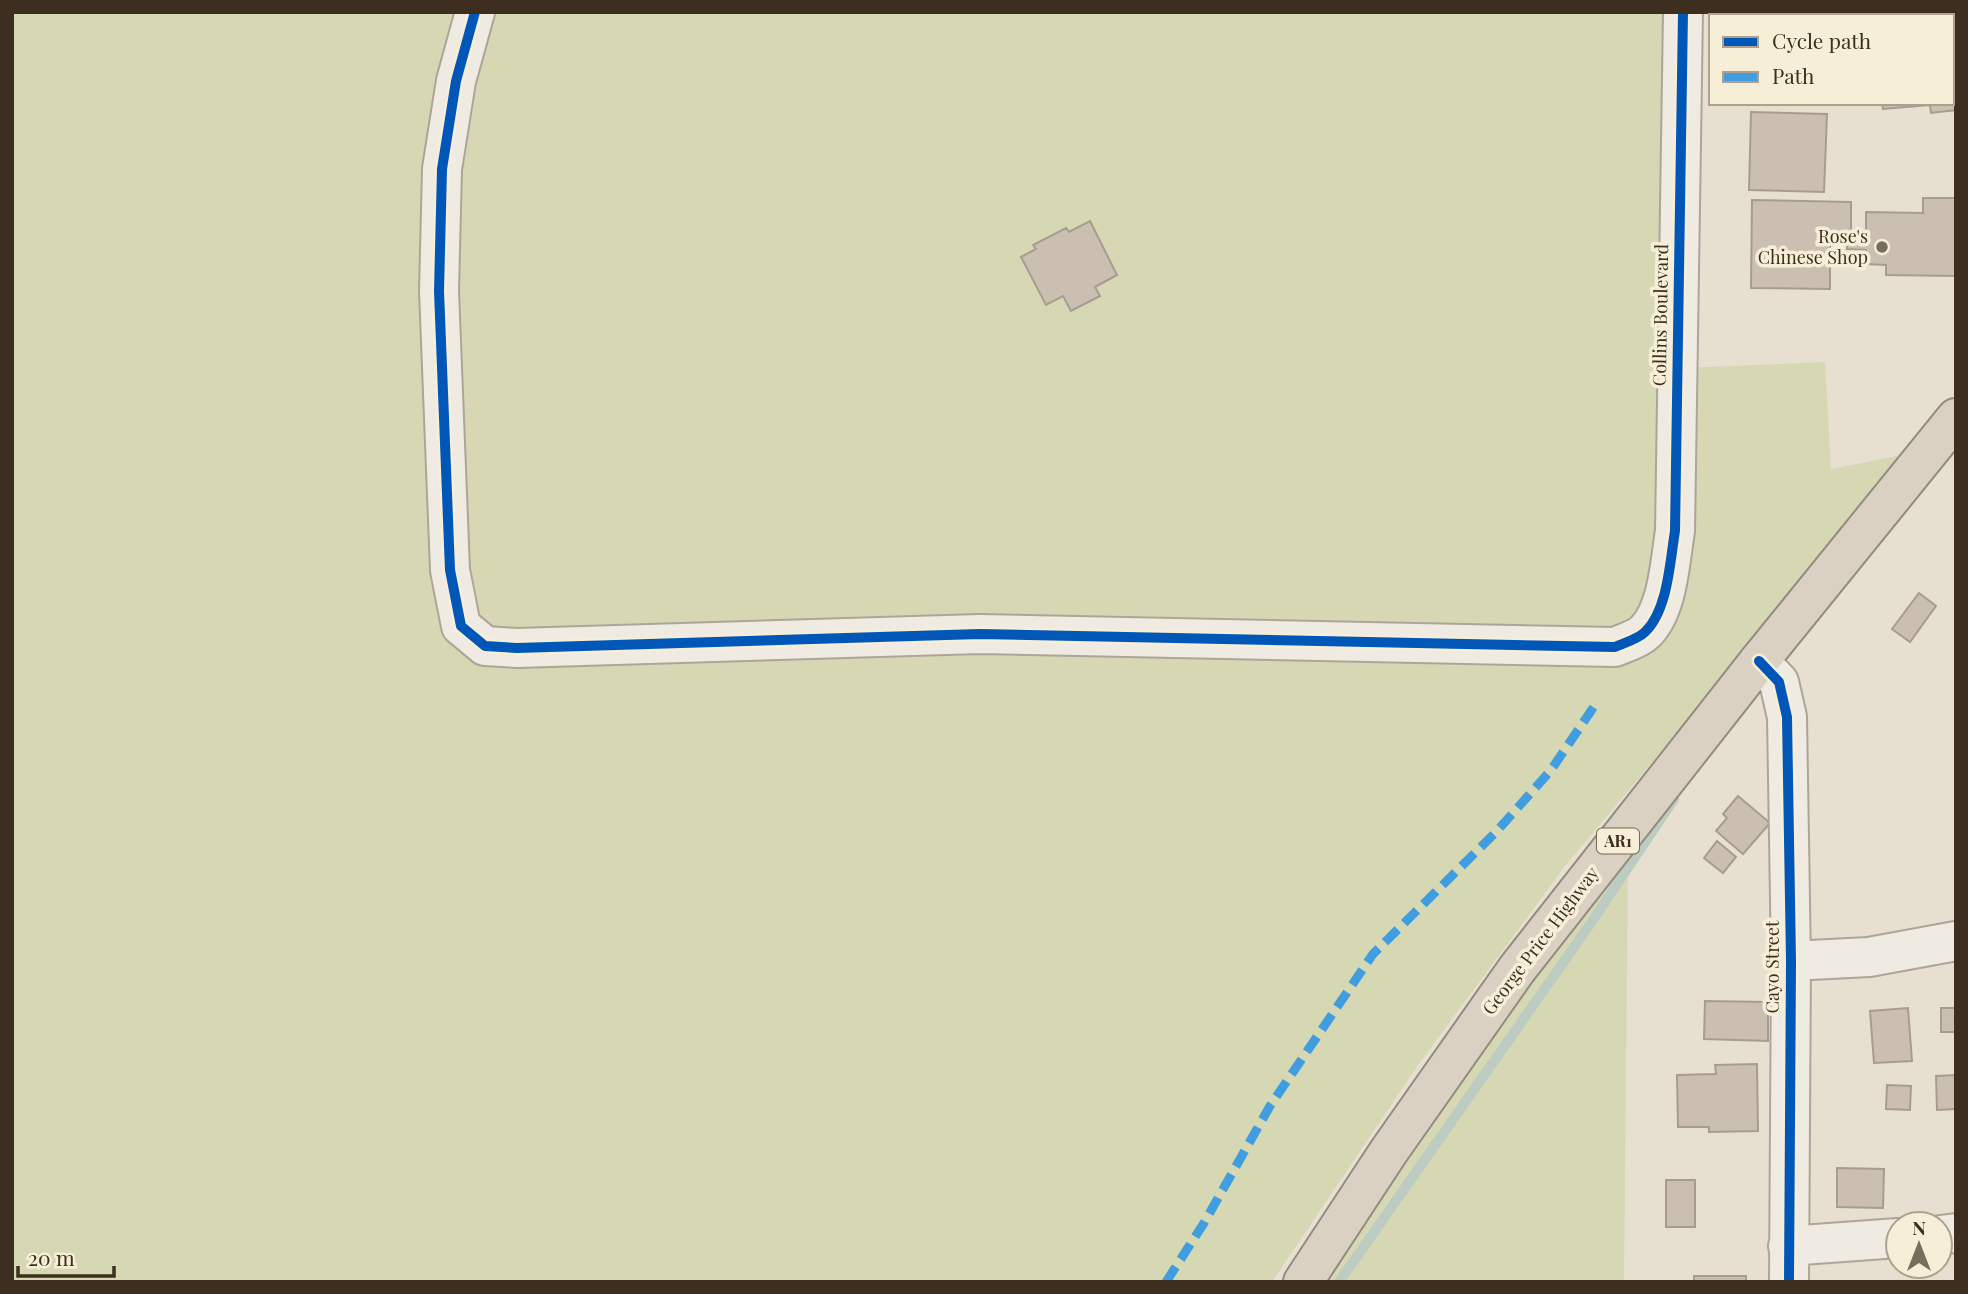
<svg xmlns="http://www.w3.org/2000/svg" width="1968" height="1294" viewBox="0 0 1968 1294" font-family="'Playfair Display',serif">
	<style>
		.green { fill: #d6d7b3 }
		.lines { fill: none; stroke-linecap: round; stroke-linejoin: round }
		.stream { stroke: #bcccc2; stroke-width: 10 }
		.building { fill: #cbbfb2; stroke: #a89c90; stroke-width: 2 }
		.minor-casing { stroke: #ada599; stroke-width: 42 }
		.highway-casing { stroke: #928b80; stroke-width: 42 }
		.minor { stroke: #efebe3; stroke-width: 38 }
		.highway { stroke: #dad1c2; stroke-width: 38 }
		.quiet { stroke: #3f9de0; stroke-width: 9; stroke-dasharray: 18 9; stroke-linecap: butt }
		.cycleway-casing { stroke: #f7eed8; stroke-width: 15 }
		.cycleway { stroke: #0057b8; stroke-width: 10 }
		.poi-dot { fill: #786c5e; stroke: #f7eed8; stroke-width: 2.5 }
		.labels { text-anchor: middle; stroke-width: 7; stroke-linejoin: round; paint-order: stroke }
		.shield { fill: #f7eed8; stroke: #756857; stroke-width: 2 }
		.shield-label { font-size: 16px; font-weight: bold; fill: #3d2e20 }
		.poi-label { font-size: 18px; fill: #3d2e20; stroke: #f7eed8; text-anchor: end }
		.street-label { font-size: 18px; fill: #3d2e20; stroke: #f7eed8 }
	</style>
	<rect width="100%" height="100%" fill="#e7e0d1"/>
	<path class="green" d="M12,12H1665L1659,369L1825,362L1831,469L1902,455L1748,648L1565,866L1418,1065L1272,1282H12Z
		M1628,863L1624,1282H1321L1557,940Z"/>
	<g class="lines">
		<path class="stream" d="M1339,1282L1593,920L1674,799"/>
	</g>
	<path class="building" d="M1858,12H1899V14H1858Z
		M1952,38L1956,79V110L1931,113L1930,105L1883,109L1882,103H1952Z
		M1751,112L1827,114L1824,192L1749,190Z
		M1923,198H1956V276L1886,275V265L1866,264V250L1847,249V236H1866V212L1923,213Z
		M1752,200L1851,202V233L1830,232V289L1751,288Z
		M1090,221L1117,275L1095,287L1100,296L1071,311L1063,296L1046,305L1021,257L1036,249L1033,245L1066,228L1069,232Z
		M1919,593L1936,606L1910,642L1892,629Z
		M1738,796L1770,823L1743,854L1716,831L1727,818L1723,814Z
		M1717,841L1736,857L1723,873L1704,858Z
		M1705,1001L1768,1002V1041L1704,1039Z
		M1908,1008L1912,1061L1874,1063L1870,1011Z
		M1941,1008H1956V1032H1941Z
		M1757,1064L1758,1131L1709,1132V1127H1678L1677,1075L1716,1074L1715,1065Z
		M1956,1075V1109L1937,1110L1936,1076Z
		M1887,1085L1911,1086L1910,1110L1886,1109Z
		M1837,1168L1884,1169L1883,1208L1837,1207Z
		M1666,1180H1695V1227H1666Z
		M1694,1276H1746V1282H1694Z"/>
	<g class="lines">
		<g class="minor-casing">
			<path id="minor" d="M475,12L456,81L442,169L439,291L450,570L461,626L485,646L517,648L980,634L1615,647C1624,643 1638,639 1645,632C1668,610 1670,561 1675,531L1683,12
				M1759,661L1779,682L1787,717L1791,961L1789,1282
				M1791,961L1869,957L1956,941
				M1940,1235L1956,1233
				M1788,1246L1898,1238"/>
		</g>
		<g class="highway-casing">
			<path id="highway" d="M1303,1282L1389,1151L1517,969L1759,661L1956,418"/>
		</g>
		<use href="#minor" class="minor"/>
		<use href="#highway" class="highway"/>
		<path class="quiet" d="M1166,1282L1204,1223L1270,1106L1373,954L1497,831L1551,770L1595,705"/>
		<g class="cycleway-casing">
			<path id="cycleway" d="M475,12L456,81L442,169L439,291L450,570L461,626L485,646L517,648L980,634L1615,647C1624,643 1638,639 1645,632C1668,610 1670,561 1675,531L1683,12
				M1759,661L1779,682L1787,717L1791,961L1789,1282"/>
		</g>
		<use href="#cycleway" class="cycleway"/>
	</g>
	<circle class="poi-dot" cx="1882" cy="247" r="7"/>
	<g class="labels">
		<rect class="shield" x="1597" y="828.5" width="42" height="25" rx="5"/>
		<g class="shield-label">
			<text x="1618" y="847">AR1</text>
		</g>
		<g class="poi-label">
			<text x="1868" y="243">Rose's<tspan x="1868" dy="21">Chinese Shop</tspan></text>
		</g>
		<g class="street-label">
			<text transform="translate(1661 315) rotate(-89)" y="6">Collins Boulevard</text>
			<text transform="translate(1541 941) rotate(-53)" y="6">George Price Highway</text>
			<text transform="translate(1773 967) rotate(-90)" y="6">Cayo Street</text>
		</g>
	</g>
	<rect width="1968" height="1294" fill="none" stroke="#3d2e20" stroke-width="28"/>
	<rect x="1709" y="14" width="245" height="91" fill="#f7eed8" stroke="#ada18e" stroke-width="2"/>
	<rect x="1723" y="37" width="35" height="10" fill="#0057b8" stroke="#ada18e" stroke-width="2"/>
	<text x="1772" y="49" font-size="21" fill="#3d2e20">Cycle path</text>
	<rect x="1723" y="72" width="35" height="10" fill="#3f9de0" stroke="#ada18e" stroke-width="2"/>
	<text x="1772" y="84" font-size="21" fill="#3d2e20">Path</text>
	<g transform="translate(1919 1245)"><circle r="33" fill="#f7eed8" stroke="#ada18e" stroke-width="2"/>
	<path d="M0-5L12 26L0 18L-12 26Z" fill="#786c5e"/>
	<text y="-10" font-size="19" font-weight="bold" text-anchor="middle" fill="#3d2e20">N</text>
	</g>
	<path d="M18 1266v10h96v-10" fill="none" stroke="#3d2e20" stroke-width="3.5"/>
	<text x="28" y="1266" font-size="21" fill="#3d2e20" stroke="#f7eed8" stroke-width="5" paint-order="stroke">20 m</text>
</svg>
